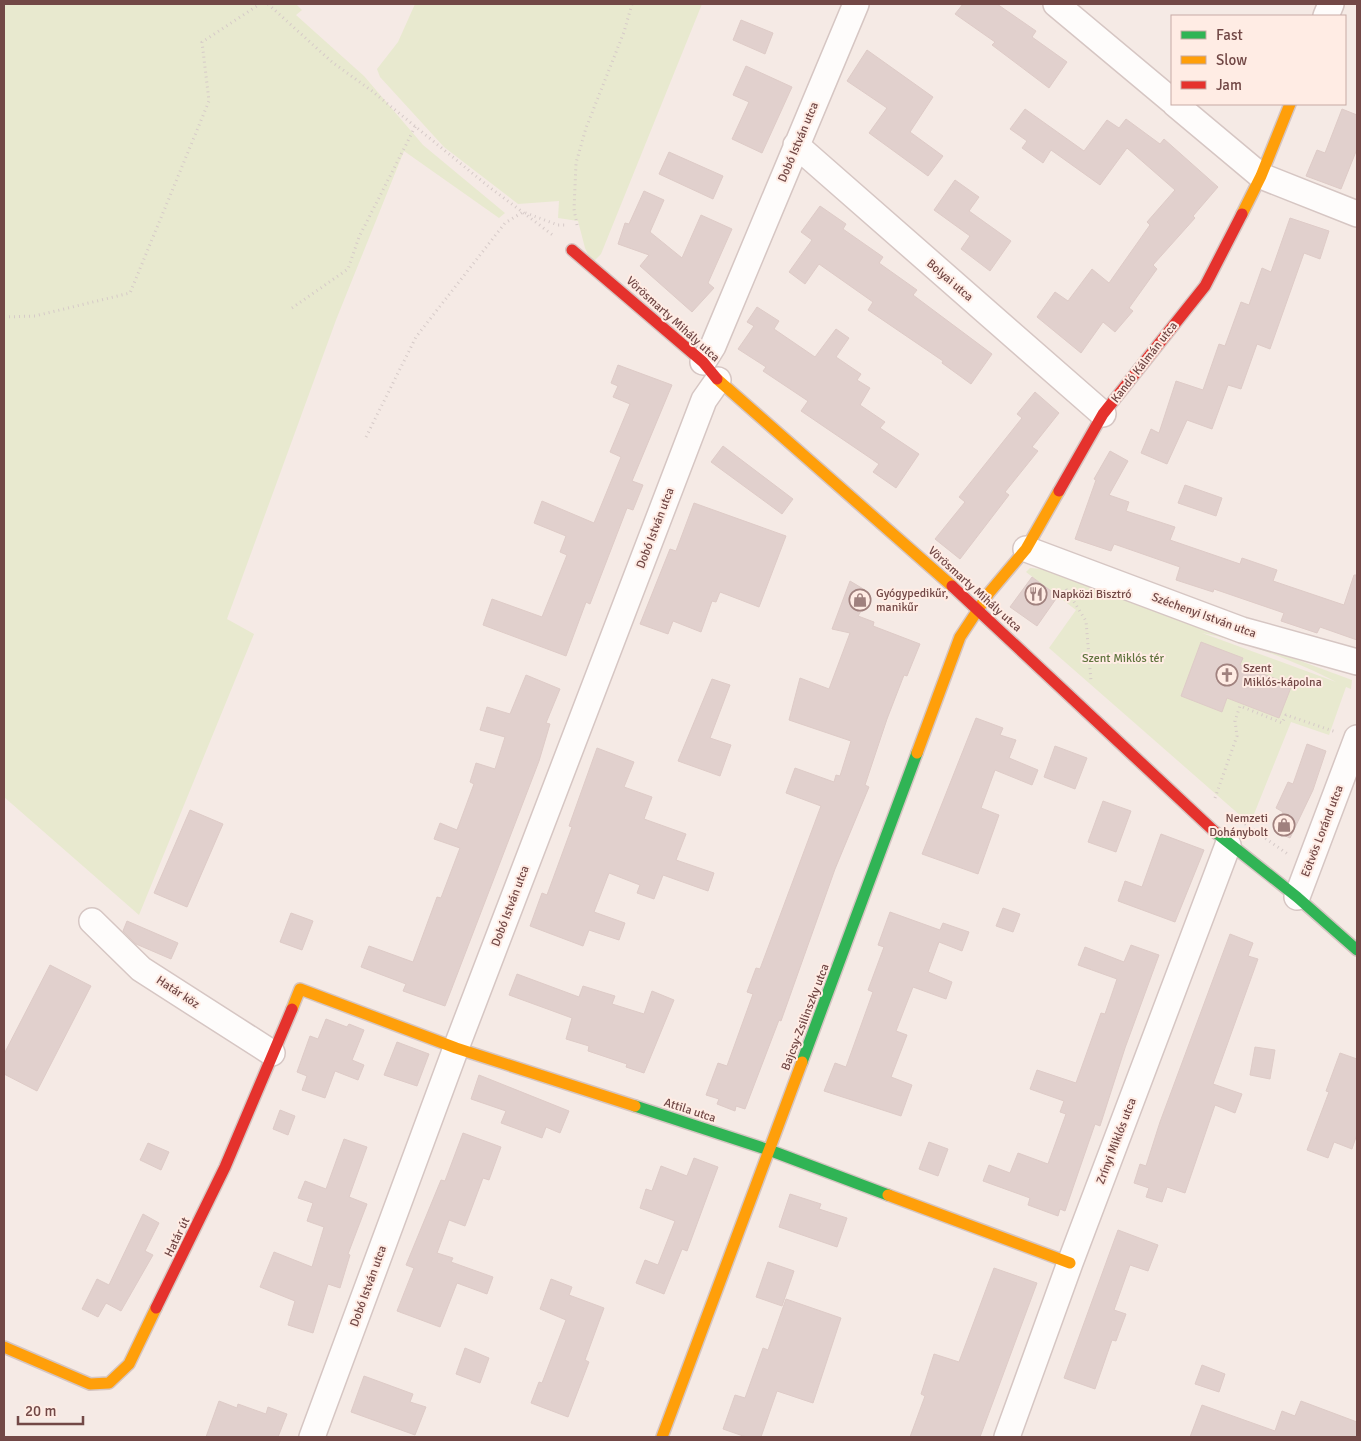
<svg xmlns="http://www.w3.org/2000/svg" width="1361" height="1441" viewBox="0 0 1361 1441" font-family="Signika,sans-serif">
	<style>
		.green { fill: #e8e9cf; fill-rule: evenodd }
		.building { fill: #e1d0cd; stroke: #decbc7 }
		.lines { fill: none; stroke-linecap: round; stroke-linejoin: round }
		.street-casing { stroke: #d6c6c3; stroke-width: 28 }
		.fast-casing { stroke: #d5c5c2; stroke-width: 14 }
		.slow-casing { stroke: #d5c5c2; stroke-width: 14 }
		.jam-casing { stroke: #d5c5c2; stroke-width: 14 }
		.path { stroke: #d6cac8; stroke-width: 3; stroke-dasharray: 1 4; stroke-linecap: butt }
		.street { stroke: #fefcfb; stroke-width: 25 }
		.fast { stroke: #30b455; stroke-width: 11 }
		.slow { stroke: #ff9f0a; stroke-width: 11 }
		.jam { stroke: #e5322d; stroke-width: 11 }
		.labels { text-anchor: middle; stroke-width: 4; stroke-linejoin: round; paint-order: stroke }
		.street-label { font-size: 12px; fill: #724846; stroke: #ffece4 }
		.poi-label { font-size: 12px; fill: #724846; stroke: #ffece4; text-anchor: start }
		.park-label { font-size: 12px; fill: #5e733c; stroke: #ffece4 }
	</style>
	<rect width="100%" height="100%" fill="#f5eae5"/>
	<path class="green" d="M4,4H296L302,10L296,15L364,76L423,145L505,213L499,218L404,151L336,320L227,619L254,634L139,915L4,797Z
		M415,4H702L601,254L592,263L585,248L578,221L558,218L559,201L518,204L444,147L380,77L377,69L398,42Z
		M1030,568L1055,570L1352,680L1351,689L1346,687L1329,735L1291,722L1250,824L1049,648L1076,610L1026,572ZM1202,633C1238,639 1303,664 1336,682Z"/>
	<path class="building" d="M963,4H997L1036,31L1032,37L1067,62L1049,88L992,45L995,42L955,14Z
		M741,20L773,33L765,54L733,40Z
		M867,50L933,97L910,132L943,156L928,176L869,133L887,108L847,81Z
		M746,66L792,87L762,153L732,139L749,102L733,95Z
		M1025,109L1084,151L1107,120L1119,128L1126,119L1160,144L1164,139L1218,187L1193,216L1195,218L1153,265L1157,269L1129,308L1133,311L1115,332L1103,322L1081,353L1037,317L1055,292L1068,301L1092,269L1109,283L1150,225L1147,222L1175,190L1127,148L1100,185L1051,150L1043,163L1022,148L1027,141L1010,129Z
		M1342,109L1357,115V149L1341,189L1306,176L1317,150L1325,153Z
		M669,152L723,176L713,199L659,174Z
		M955,180L979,197L969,211L1011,241L990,271L961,249L970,236L934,210Z
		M644,191L664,200L650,232L682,258L701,215L732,229L708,283L714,288L692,312L640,266L649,255L618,244L625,223L629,224Z
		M820,206L846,224L843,229L883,257L879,263L917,290L913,295L992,354L971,384L942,363L943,361L868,310L873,302L819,264L805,284L789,272L812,240L801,232Z
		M1290,218L1329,231L1320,259L1304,253L1270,349L1257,344L1241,389L1228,385L1212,429L1187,420L1167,464L1141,453L1151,429L1159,433L1176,381L1203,390L1219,344L1225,346L1241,302L1249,305L1262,268L1271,272Z
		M757,307L779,321L774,329L815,357L836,329L849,338L836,357L861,374L857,380L870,388L860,405L885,422L880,428L919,454L896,488L873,472L879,464L801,411L808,401L763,371L766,367L738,349L754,326L747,322Z
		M618,365L672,385L632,481L643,485L633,510L627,508L590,604L586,602L566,656L483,625L492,599L542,617L567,555L560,552L566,536L534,523L542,501L594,523L621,457L610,452L630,404L613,397L618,386L611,383Z
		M1035,392L1059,413L1032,447L1038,451L1005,492L1009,495L960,559L935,539L965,502L959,497L1022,418L1017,414Z
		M723,446L793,499L782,514L711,462Z
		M1110,451L1128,461L1109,495L1129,502L1126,511L1175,527L1170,540L1240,564L1242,558L1277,570L1273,581L1344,605L1354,575H1357V640L1320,627L1317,633L1281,621L1284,613L1214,589L1213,592L1176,580L1180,567L1114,544L1111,551L1075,539L1096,480L1094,479Z
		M1185,485L1222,498L1216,516L1178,503Z
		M694,503L786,536L759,607L720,592L716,602L712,601L701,632L673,621L668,634L640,624L670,549L676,551Z
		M1032,577L1058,596L1037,626L1010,607Z
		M850,581L865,590L863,594L870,597L858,616L874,622L873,626L920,644L907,676L904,675L887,719L865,785L869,787L835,869L781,1021L779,1020L745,1109L736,1106L735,1111L717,1104L719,1099L706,1095L718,1063L727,1066L753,994L747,992L756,968L760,969L821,806L786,793L795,768L834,782L836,775L840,776L851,741L789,720L800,678L829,689L850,633L832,629Z
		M1201,642L1243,658L1240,665L1292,685L1279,718L1227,698L1222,712L1181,696Z
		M526,675L560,689L546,723L550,724L539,761L445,1006L403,991L406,984L361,967L369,946L413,962L437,897L441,898L460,848L434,839L440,823L457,830L474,784L470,782L476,763L495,769L505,737L480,730L487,707L510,714Z
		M712,679L730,685L710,738L731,745L720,776L678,761Z
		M976,718L1003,728L1000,735L1016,740L1009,758L1038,770L1032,785L995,770L981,808L999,815L978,874L922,854Z
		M1307,744L1326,751L1313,790L1290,838L1274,831L1283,812L1276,808L1288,782L1293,784Z
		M1055,746L1087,758L1075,789L1044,777Z
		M597,748L634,762L624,787L652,797L644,819L686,834L676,860L714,873L708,891L663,875L654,899L637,893L640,885L609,873L594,912L625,923L619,940L589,930L583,946L530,926L542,893L547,895L572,827L569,826Z
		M1103,801L1131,811L1116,852L1088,842Z
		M190,810L223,824L187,907L154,893Z
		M1161,834L1204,850L1175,922L1118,901L1125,881L1142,887Z
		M1003,908L1020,914L1013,932L996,926Z
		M890,912L940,930L943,923L969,932L962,951L939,942L928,972L952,982L946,999L913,987L896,1031L907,1035L891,1077L912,1085L901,1116L824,1091L835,1063L846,1067L873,992L868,990L884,947L878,945Z
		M291,913L313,921L302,950L280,942Z
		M127,921L178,943L171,959L136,944L123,931Z
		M1230,934L1253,943L1248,956L1258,959L1213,1084L1242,1094L1235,1113L1215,1105L1185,1193L1167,1187L1162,1202L1146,1197L1149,1188L1134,1183L1140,1164L1146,1166L1160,1122Z
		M1131,945L1159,955L1125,1048L1100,1126L1095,1124L1065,1211L1060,1209L1058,1216L1028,1205L1030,1198L983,1181L989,1165L1010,1173L1018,1153L1048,1164L1066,1114L1060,1112L1064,1101L1030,1089L1037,1070L1076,1083L1101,1013L1105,1014L1117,979L1078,965L1085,947L1124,962Z
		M50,965L91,986L37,1091L4,1074V1054Z
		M517,974L579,997L583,986L615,996L612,1004L644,1014L652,991L674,1000L644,1073L626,1067L627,1064L588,1051L589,1046L566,1039L572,1018L509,995Z
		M326,1019L347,1027L349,1024L364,1030L352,1060L364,1065L358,1080L335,1071L325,1098L302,1090L307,1076L297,1072L310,1036L318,1039Z
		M397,1042L429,1054L417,1086L384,1075Z
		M1255,1047L1275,1050L1270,1079L1250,1075Z
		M1340,1053L1357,1059V1134L1352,1149L1334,1142L1328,1158L1307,1150L1329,1092L1326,1091Z
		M479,1075L569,1111L560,1133L546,1127L542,1138L501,1123L506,1111L471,1099Z
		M280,1110L295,1116L288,1135L273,1129Z
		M463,1133L501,1147L489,1180L483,1178L465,1226L449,1220L437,1253L453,1258L451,1262L493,1277L487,1294L457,1283L440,1327L397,1311L414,1268L406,1265L441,1180L445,1181Z
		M344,1139L367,1147L349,1197L367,1204L348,1254L350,1255L340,1288L328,1284L313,1333L288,1325L295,1301L260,1287L274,1252L312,1267L324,1227L307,1221L313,1203L298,1198L305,1181L326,1189Z
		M929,1142L948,1149L938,1176L919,1169Z
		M148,1143L169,1152L161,1170L140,1160Z
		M694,1158L718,1167L687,1251L682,1249L664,1294L636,1283L645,1260L658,1265L675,1221L640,1208L646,1189L652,1191L661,1166L687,1176Z
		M790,1194L821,1204L819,1209L847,1218L837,1247L779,1227Z
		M143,1214L159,1223L145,1251L153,1255L121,1311L106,1303L98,1317L82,1309L97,1279L109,1285Z
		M1118,1230L1158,1245L1148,1271L1130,1265L1114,1310L1126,1314L1116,1341L1112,1340L1095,1389L1064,1378Z
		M768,1262L794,1271L782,1306L756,1297Z
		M994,1268L1037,1283L980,1437H910L925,1396L921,1394L934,1354L959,1362Z
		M551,1279L572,1287L569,1295L604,1308L585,1360L589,1362L568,1417L531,1403L539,1382L542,1383L566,1320L540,1309Z
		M786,1299L841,1318L813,1403L777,1391L761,1437H746L723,1429L735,1395L745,1398L763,1348L768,1350Z
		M465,1348L489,1358L480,1383L456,1374Z
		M1202,1365L1225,1374L1219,1392L1195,1384Z
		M364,1376L413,1394L410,1402L426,1407L415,1435L351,1412Z
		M219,1401L237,1408L238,1404L266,1414L268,1407L287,1414L278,1437H206Z
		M1301,1401L1357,1422V1437H1190L1202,1405L1275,1431L1282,1411L1295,1416Z"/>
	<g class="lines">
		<g class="street-casing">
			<path id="street" d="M1056,4L1172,101
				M1326,16L1331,4
				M1175,104L1261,176L1357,214
				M796,145L1103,414
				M703,362L713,346L856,4
				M1026,549L1242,630L1357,662
				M1297,897L1357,738
				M92,921L141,969L272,1053
				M312,1437L456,1048L704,400L718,380
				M1007,1437L1070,1263L1228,845"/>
		</g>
		<g class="fast-casing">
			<path id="fast" d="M1215,832L1297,897L1357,950
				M802,1062L917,753
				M635,1106L769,1150L888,1195"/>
		</g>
		<g class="slow-casing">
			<path id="slow" d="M1242,214L1261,176L1290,104
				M717,379L952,586
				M917,753L960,637L989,593L1026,549L1059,491
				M292,1009L300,989L456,1048L635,1106
				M888,1195L1070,1263
				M4,1347L90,1384L109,1383L129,1364L156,1308
				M662,1437L802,1062"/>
		</g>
		<g class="jam-casing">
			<path id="jam" d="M572,250L703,362L717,379
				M1059,491L1103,414L1205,286L1242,214
				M952,586L1215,832
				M156,1308L225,1167L292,1009"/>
		</g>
		<path class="path" d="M268,4L332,62L372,91L488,186L554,236
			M577,225L574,209L576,163L586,128L624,32L632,4
			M292,308L348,269L359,237L416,125
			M4,317L35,316L130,293L209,101L202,42L260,4
			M366,437L416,337L505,223L523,212L558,225H567
			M1066,589L1086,621L1091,681
			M1215,798L1237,736L1235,721L1240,706L1282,723L1286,715L1336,732
			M1241,821L1289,855"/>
		<use href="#street" class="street"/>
		<use href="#fast" class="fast"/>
		<use href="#slow" class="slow"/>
		<use href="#jam" class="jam"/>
	</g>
	<defs>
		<g id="restaurant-ring" transform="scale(1.125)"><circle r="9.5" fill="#ffece4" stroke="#a0817e" stroke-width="1.5"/><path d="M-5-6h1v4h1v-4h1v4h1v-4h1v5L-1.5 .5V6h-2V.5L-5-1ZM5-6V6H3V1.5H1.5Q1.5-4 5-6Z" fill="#a0817e"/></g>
		<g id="shop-ring" transform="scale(1.125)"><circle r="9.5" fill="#ffece4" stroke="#a0817e" stroke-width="1.5"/><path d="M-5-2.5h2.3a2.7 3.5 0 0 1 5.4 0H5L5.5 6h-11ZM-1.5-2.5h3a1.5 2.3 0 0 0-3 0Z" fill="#a0817e"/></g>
		<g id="church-ring" transform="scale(1.125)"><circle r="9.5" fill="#ffece4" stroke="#a0817e" stroke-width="1.5"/><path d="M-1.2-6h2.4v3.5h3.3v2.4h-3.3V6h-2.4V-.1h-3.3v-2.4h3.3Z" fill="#a0817e"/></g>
	</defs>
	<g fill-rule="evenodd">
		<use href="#restaurant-ring" x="1036" y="594"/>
		<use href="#shop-ring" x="860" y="600"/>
		<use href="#church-ring" x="1227" y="675"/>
		<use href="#shop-ring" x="1284" y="825"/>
	</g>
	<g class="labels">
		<g class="street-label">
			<text transform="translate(798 142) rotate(-67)" y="4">Dobó István utca</text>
			<text transform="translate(950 280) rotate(41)" y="4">Bolyai utca</text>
			<text transform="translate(673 319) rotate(42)" y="4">Vörösmarty Mihály utca</text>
			<text transform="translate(1144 362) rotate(-52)" y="4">Kandó Kálmán utca</text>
			<text transform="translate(655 528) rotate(-69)" y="4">Dobó István utca</text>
			<text transform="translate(975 589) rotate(42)" y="4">Vörösmarty Mihály utca</text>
			<text transform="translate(1204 615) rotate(20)" y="4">Széchenyi István utca</text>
			<text transform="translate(1322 831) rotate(-69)" y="4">Eötvös Loránd utca</text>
			<text transform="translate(510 906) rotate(-69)" y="4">Dobó István utca</text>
			<text transform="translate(178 992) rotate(33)" y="4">Határ köz</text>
			<text transform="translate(805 1017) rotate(-69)" y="4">Bajcsy-Zsilinszky utca</text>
			<text transform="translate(690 1110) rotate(18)" y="4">Attila utca</text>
			<text transform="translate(1116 1141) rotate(-69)" y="4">Zrínyi Miklós utca</text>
			<text transform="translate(177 1237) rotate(-64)" y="4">Határ út</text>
			<text transform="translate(368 1286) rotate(-70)" y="4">Dobó István utca</text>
		</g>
		<g class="poi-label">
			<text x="876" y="597">Gyógypedikűr,<tspan x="876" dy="14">manikűr</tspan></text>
			<text x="1052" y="598">Napközi Bisztró</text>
			<text x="1243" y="672">Szent<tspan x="1243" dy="14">Miklós-kápolna</tspan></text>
			<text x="1268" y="822" text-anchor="end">Nemzeti<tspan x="1268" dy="14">Dohánybolt</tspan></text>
		</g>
		<g class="park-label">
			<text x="1123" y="662">Szent Miklós tér</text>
		</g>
	</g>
	<rect width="1361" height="1441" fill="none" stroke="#724846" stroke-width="10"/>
	<rect x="1171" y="15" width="175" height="90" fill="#ffece4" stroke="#c7aaa5"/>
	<rect x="1181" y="31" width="25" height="8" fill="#30b455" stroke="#c7aaa5"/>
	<text x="1216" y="40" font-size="15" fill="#724846">Fast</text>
	<rect x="1181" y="56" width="25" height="8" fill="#ff9f0a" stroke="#c7aaa5"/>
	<text x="1216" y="65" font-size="15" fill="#724846">Slow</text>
	<rect x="1181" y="81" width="25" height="8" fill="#e5322d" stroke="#c7aaa5"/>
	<text x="1216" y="90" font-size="15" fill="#724846">Jam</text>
	<path d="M18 1416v8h65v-8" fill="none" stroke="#724846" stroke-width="2.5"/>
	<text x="25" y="1416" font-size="15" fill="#724846" stroke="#ffece4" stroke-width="4" paint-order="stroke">20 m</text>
</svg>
